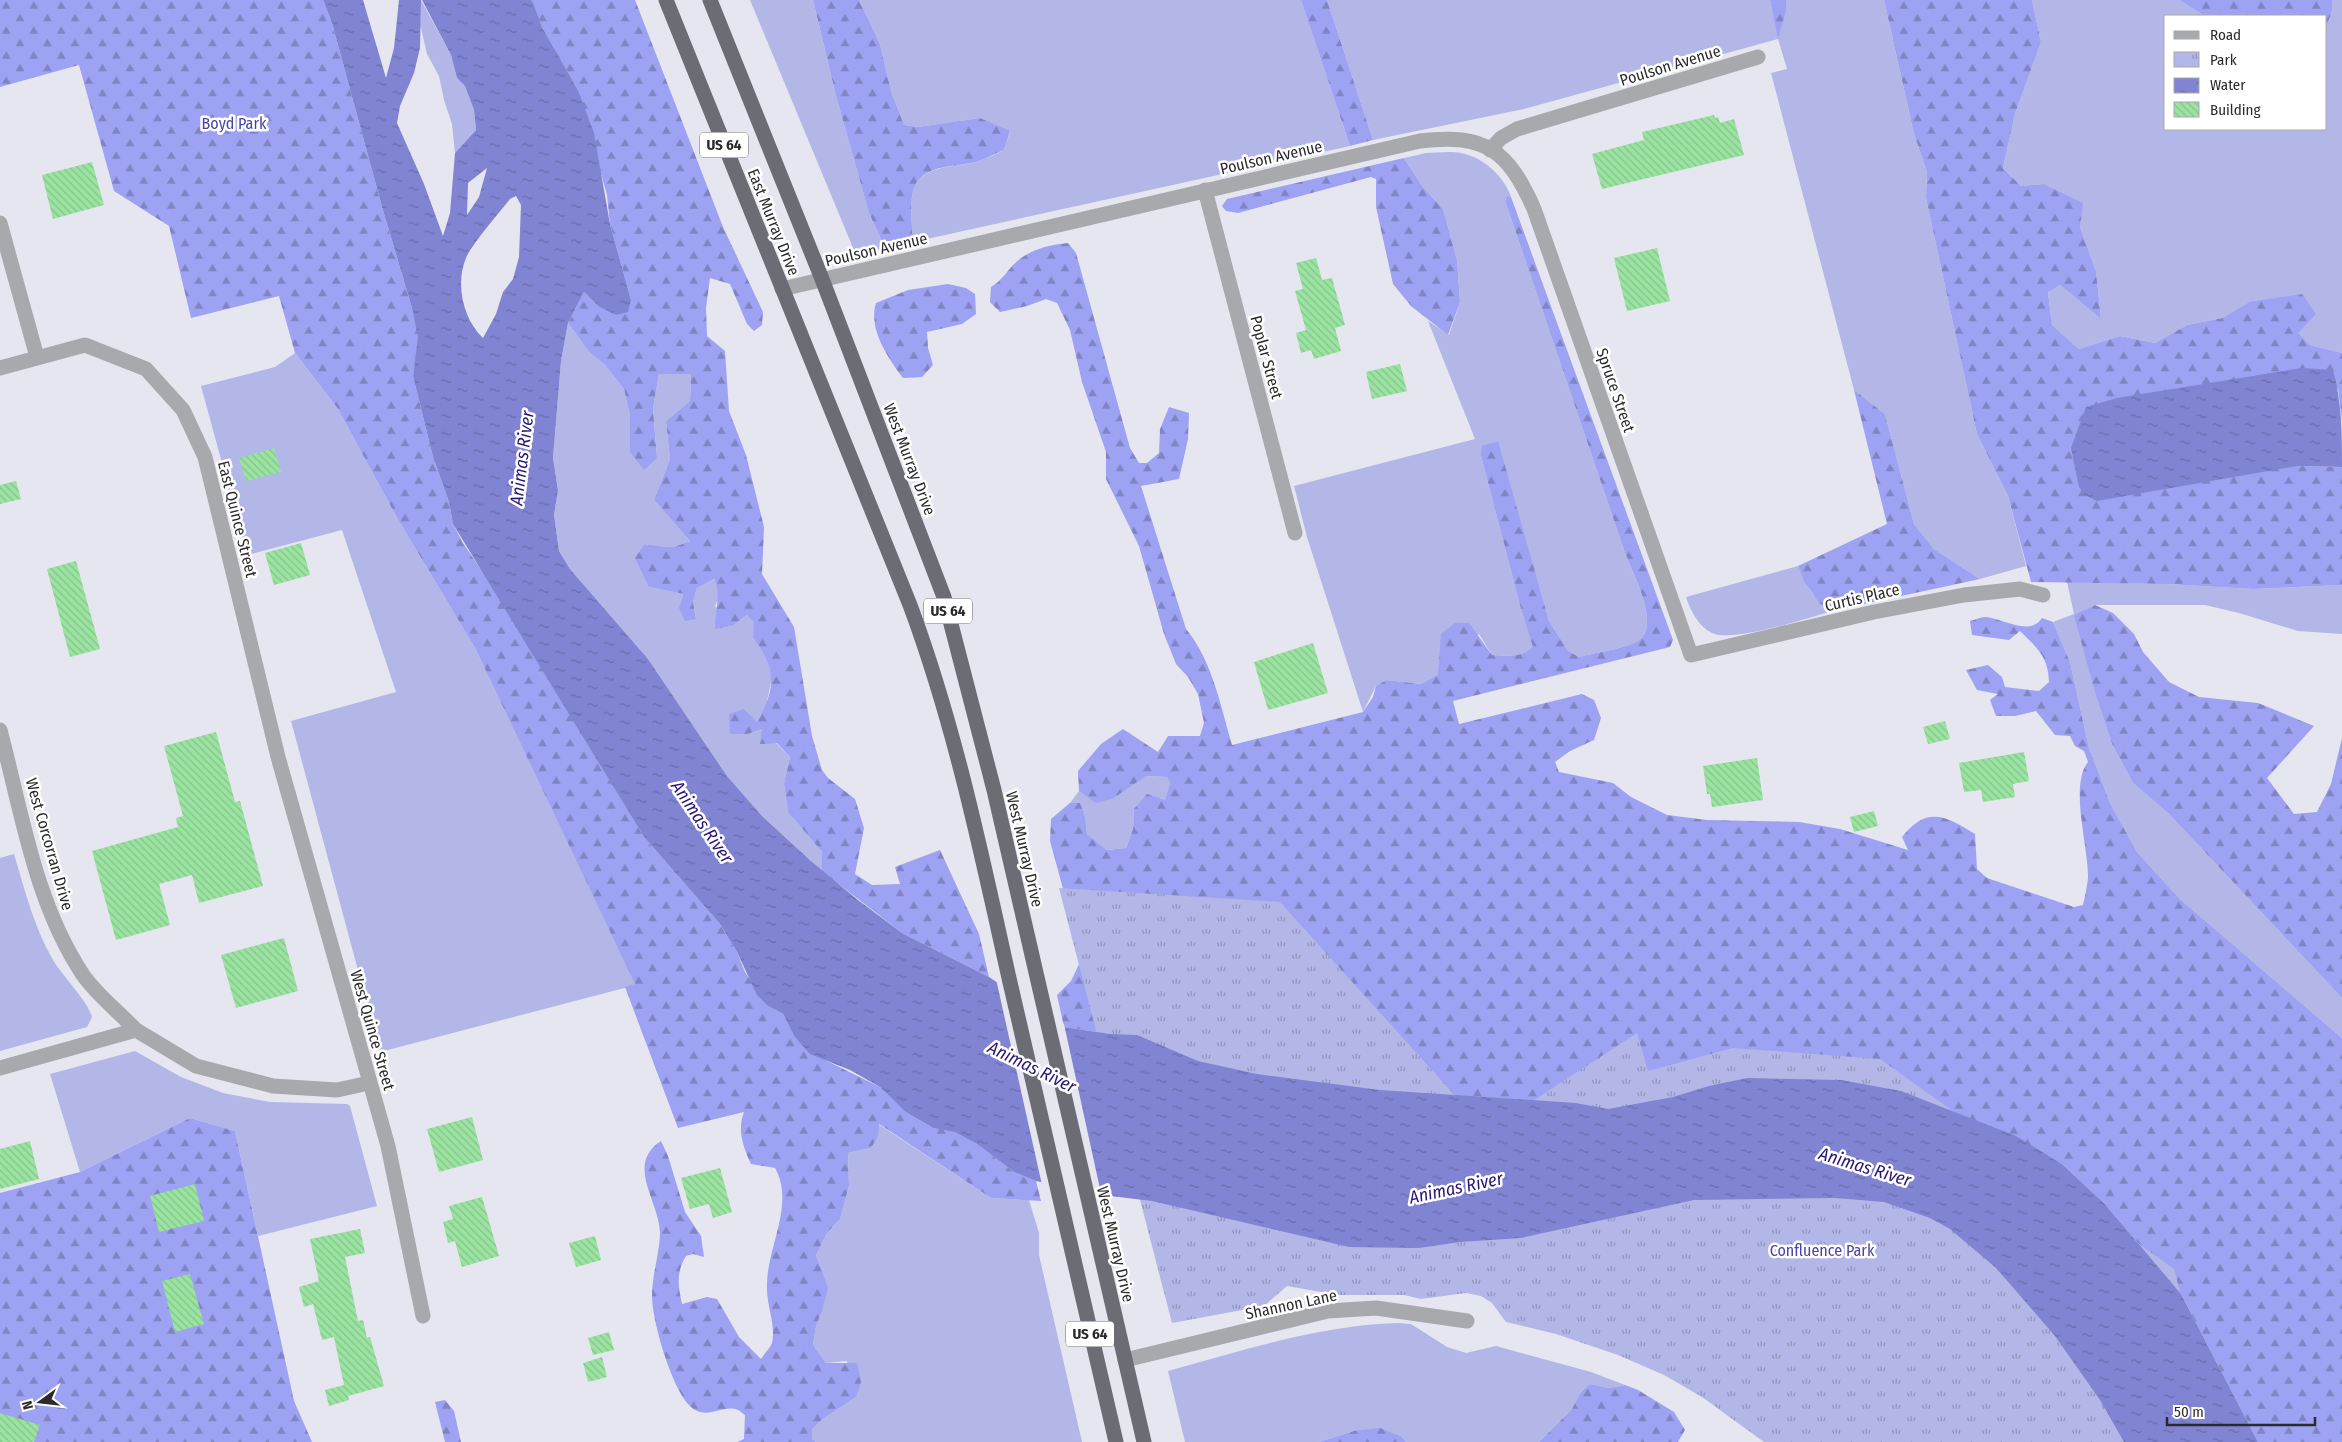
<svg xmlns="http://www.w3.org/2000/svg" width="2342" height="1442" viewBox="0 0 2342 1442" font-family="'Fira Sans Condensed',sans-serif">
	<style>
		.grass { fill: #b2b7e8 }
		.forest { fill: url(#forest-firs) }
		.park { fill: url(#park-tufts) }
		.water { fill: url(#water-ripples); fill-rule: evenodd }
		.pier { fill: #e5e6ef }
		.building { fill: url(#building-back-hatch) }
		.lines { fill: none; stroke-linecap: round; stroke-linejoin: round }
		.minor { stroke: #a8a9ad; stroke-width: 15 }
		.trunk { stroke: #6b6c74; stroke-width: 15 }
		.labels { text-anchor: middle; stroke-width: 5; stroke-linejoin: round; paint-order: stroke }
		.shield { fill: #fff; stroke: #6b6b6d; stroke-width: 1 }
		.shield-label { font-size: 15px; font-weight: bold; fill: #2b2b2e }
		.street-label { font-size: 16px; fill: #2b2b2e; stroke: #fff }
		.park-label { font-size: 16px; fill: #4845a2; stroke: #fff }
		.water-label { font-size: 18px; font-style: italic; fill: #271873; stroke: #fff }
	</style>
	<defs>
		<pattern id="forest-firs" width="22" height="20" patternUnits="userSpaceOnUse" patternTransform="scale(1.25)"><rect width="22" height="20" fill="#9da2f2"/><path d="M5 1l3.5 6h-7zM16 11l3.5 6h-7z" fill="#8084c4"/></pattern>
		<pattern id="park-tufts" width="24" height="20" patternUnits="userSpaceOnUse" patternTransform="scale(1.25)"><rect width="24" height="20" fill="#b2b7e8"/><path d="M3 7l-1-3M5 7V3M7 7l1-3M15 17l-1-3M17 17v-4M19 17l1-3" fill="none" stroke="#9195bc"/></pattern>
		<pattern id="water-ripples" width="26" height="14" patternUnits="userSpaceOnUse" patternTransform="scale(1.25)"><rect width="26" height="14" fill="#8084d2"/><path d="M2 4q2-2 4 0t4 0M15 11q2-2 4 0t4 0" fill="none" stroke="#696cab"/></pattern>
		<pattern id="building-back-hatch" width="6" height="6" patternUnits="userSpaceOnUse" patternTransform="scale(1.25)"><rect width="6" height="6" fill="#9ae3a1"/><path d="M-1 5l2 2M0 0l6 6M5-1l2 2" fill="none" stroke="#85c38b"/></pattern>
	</defs>
	<rect width="100%" height="100%" fill="#e5e6ef"/>
	<path class="grass" d="M421,0L451,55L457,78L465,86L474,110L476,130L455,153L452,124L444,100L439,76L427,54L420,24Z
		M750,0H813L836,96L869,213L885,248L856,255Z
		M859,0H1301L1350,146L913,242C912,225 909,204 914,188C924,163 959,168 979,161C988,158 996,154 1004,150L1010,132L980,118L918,127L904,125L891,91L880,44Z
		M1327,0H1770L1778,37L1786,12V0H1884L1914,134L1927,172L1926,198L1977,434L2008,496L2026,566L1980,579L1934,549L1914,524L1885,414L1854,390L1771,73L1787,69L1778,39L1524,109L1373,140Z
		M2032,0H2179L2205,16H2166V129H2326V28L2332,11V0H2342V353L2310,345L2297,333L2249,302L2222,318L2187,325L2155,343L2120,336L2079,349L2052,325L2048,291L2060,285L2101,319L2096,271L2080,227L2082,203L2044,184L2021,186L2003,168L2015,114L2041,42Z
		M1426,153C1436,153 1450,151 1461,153C1483,157 1504,176 1511,197L1507,196L1505,201L1513,224L1624,550C1631,570 1664,629 1636,642C1619,650 1597,652 1579,657L1568,651L1549,621L1497,441L1481,456L1521,609L1534,647C1520,658 1509,656 1492,655L1479,634L1440,665L1439,675L1421,684L1386,680L1376,686L1363,712L1307,537L1294,486L1475,439L1428,321L1449,335L1460,302L1457,260L1443,209L1422,186L1404,158Z
		M568,323L589,352L605,365L624,389L630,416V452L657,458L653,409L659,374H691L690,401L666,421L670,459L654,500L690,541L674,547L644,545L649,587L685,594L696,619L693,602L697,588L716,579L720,595L715,606L734,625L747,615L755,622L753,638L766,654L772,677L766,706L757,722L730,734H748L762,729L790,757L784,784L788,812L822,852V871L762,816L727,776L648,659L570,569L559,551L554,515L558,489L553,458L561,361Z
		M295,353L338,409L396,516L475,648L636,985L380,1052L291,721L396,692L342,530L247,555L201,386L275,367Z
		M1798,566C1808,588 1813,601 1836,610C1811,617 1733,643 1712,633C1699,627 1690,610 1686,597Z
		M2067,582L2167,584L2253,589L2342,585V634L2298,631L2239,613L2205,605H2095L2075,615L2095,693L2112,744L2133,783L2169,814L2342,998V1038L2180,899L2137,852L2111,805L2089,748L2070,662L2053,622L2074,614Z
		M1146,776L1167,777L1170,783L1165,800L1158,798L1134,809L1133,829L1126,848L1107,850L1087,834L1085,816L1080,804L1070,803L1079,791L1095,803Z
		M14,854C25,891 34,927 53,960C62,975 89,1003 92,1017L87,1027L0,1051V858Z
		M135,1051L181,1077L223,1093L270,1102L347,1104L350,1106L377,1206L258,1236L235,1131L190,1118L80,1172L50,1074Z
		M878,1124L991,1198L1029,1200L1039,1233V1255L1082,1442H816L812,1439V1429L823,1419L856,1397L847,1361L826,1363L813,1345L816,1326L821,1314L820,1266L816,1255L827,1233L840,1219L849,1186L848,1153L871,1148Z
		M1399,1323L1411,1324L1447,1347L1466,1353L1496,1346L1591,1372L1625,1385L1609,1388L1590,1384L1580,1393L1572,1409L1539,1442H1406L1402,1437L1354,1431L1319,1442H1185L1168,1371C1244,1350 1320,1325 1399,1323Z"/>
	<path class="forest" d="M0,0H323L332,23L382,207L412,308L419,337L413,376L433,457L449,502L453,524L463,543L494,589L644,837L720,924L737,952L745,972L768,1006L783,1014L794,1036L827,1061L880,1087L904,1111L933,1128L955,1131L977,1144L1014,1172L1036,1181L1041,1201L991,1198L879,1124L878,1136L871,1148L848,1153L849,1186L840,1219L827,1233L816,1255L828,1288L821,1314L816,1326L813,1345L826,1363H857L861,1382L856,1397L823,1419L812,1429V1439L816,1442H737L744,1439L745,1415C742,1413 738,1409 735,1409C719,1406 704,1422 688,1404C671,1385 652,1321 652,1296C652,1276 659,1255 660,1235C661,1203 624,1165 661,1141L668,1156L685,1212L701,1236L704,1257L693,1254L686,1256C676,1272 678,1286 682,1304L707,1297L717,1299L739,1337L761,1359C764,1354 770,1348 772,1343C776,1325 767,1307 767,1289C765,1250 796,1205 775,1168L751,1164C743,1146 737,1131 744,1112L678,1128L625,987L635,984L475,648L396,516L338,409L295,353L279,296L191,318L169,226L114,191L79,65L0,87Z
		M531,0H635L723,227L763,312L762,325L754,331L747,324L730,284L710,278L706,308L707,336L725,351L729,411L746,455L764,527L762,574L794,627L812,736L822,770L828,778L855,799L864,828L855,874L872,885L900,884L895,867L940,850L979,934L989,977L902,933L822,871V852L788,812L784,784L790,757L777,743L760,744L762,729L748,734H730L729,714L744,709L757,722C776,689 777,668 753,638L754,622L747,615L734,625L715,629C715,611 721,596 715,579L697,588L693,602L696,619L685,621L679,608L684,594L649,587L635,558L644,545L674,547L690,541L654,500L670,459L666,421L690,401L691,374H659L653,409L657,458L644,470L630,452V416L624,389L605,365L589,352L568,323L584,292L598,306L631,300L610,224L607,195L578,90L542,27Z
		M813,0H859L880,44L891,91L904,125L918,127L980,118L1010,131L1004,150C996,153 988,158 979,161C959,168 924,162 914,188C909,204 912,225 913,242L885,248L869,213L836,96Z
		M1301,0H1327L1373,140L1350,146Z
		M1770,0H1786V12L1778,39Z
		M1884,0H2032L2041,42L2015,114L2003,168L2021,186L2044,184L2083,203L2080,227L2096,271L2101,319L2060,285L2048,292L2052,325L2079,349L2120,336L2155,343L2187,325L2222,318L2249,302L2302,294L2316,314L2298,333L2310,345L2342,353V421L2338,388L2297,466L2342,467V585L2253,589L2167,584L2031,582L2008,496L1977,434L1926,198L1927,172L1914,134Z
		M2179,0H2332V11L2326,28V16H2205Z
		M1404,158L1422,186L1443,209L1457,260L1460,302L1448,335L1411,306L1393,284L1376,207V179L1371,177L1238,213L1226,211L1222,206L1227,199Z
		M1507,196L1511,197L1673,640L1670,647L1453,701L1459,724L1582,694L1594,700L1601,718L1594,740L1570,751L1555,762L1559,772L1613,783L1631,797L1667,815L1707,820L1799,822L1840,829L1908,850L1902,837C1927,805 1946,816 1975,834L1977,869L1987,878L2074,907L2083,905C2085,896 2087,887 2088,878C2089,848 2069,786 2088,762L2084,751L2075,746L2070,736L2055,735L2036,711L2015,716H1996L1990,700L1998,694L1977,690L1966,670L1988,665L2002,677L2005,687L2039,691L2049,682C2048,656 2038,649 2020,631L2009,640L1972,635L1970,621C1975,620 1980,617 1985,617C2002,618 2030,637 2042,618L2053,622L2070,662L2089,748L2111,805L2137,852L2180,899L2342,1038V1442H2258L2181,1294L2104,1203L2063,1165L1608,1109L1380,1090L1110,1034L1064,1027L1057,995L1071,981L1082,958L1050,841L1051,819L1070,803H1080L1085,816L1087,834L1107,850L1126,848L1133,829L1134,809L1147,794L1165,800L1170,783L1167,777L1146,776L1112,799L1095,803L1079,791L1078,771L1101,744L1123,729L1158,752L1168,736H1200L1204,723L1198,694L1188,677L1176,664L1164,634L1139,546L1106,479V452L1082,382L1070,330L1057,303L1046,299L1027,306L1000,312L990,302L991,287C1002,280 1005,274 1013,265C1028,250 1047,245 1068,243L1076,253L1130,448L1139,463H1147L1159,453L1160,429L1169,407L1189,413L1188,439L1179,479L1141,486L1186,629C1212,660 1221,707 1232,745L1363,712L1373,697L1376,686L1386,680L1421,684L1438,675L1441,634L1455,623H1469L1492,655C1509,656 1520,658 1533,647L1521,609L1481,456L1482,446L1498,441L1549,621L1568,651L1579,657C1597,652 1619,650 1636,642C1664,629 1631,570 1624,550L1513,224L1505,201Z
		M948,284L966,288L975,294L976,314L962,324L927,332L928,348L933,365L922,377L903,378C888,358 868,329 876,303L908,290Z
		M1854,390L1885,414L1914,524L1934,549L1980,579L1836,610L1820,604L1804,581L1798,566L1887,524Z
		M2095,605L2113,613L2134,634L2143,652L2169,682L2199,697L2258,703L2314,726L2267,778L2294,814L2317,812L2331,784L2342,738V998L2169,814L2133,783L2112,744L2095,693L2074,615Z
		M190,1118L235,1131L294,1401L312,1442H0V1193L80,1172Z
		M1590,1384L1609,1388L1625,1385L1638,1390L1674,1412L1685,1430L1678,1442H1539L1572,1409L1580,1393Z
		M445,1400L454,1411L461,1442H445L435,1402Z
		M1380,1428L1402,1437L1406,1442H1319L1354,1431Z"/>
	<path class="park" d="M1059,888L1280,902L1487,1131L1637,1033L1648,1071L1733,1048L1880,1059L2174,1269L2220,1442H1764L1702,1397L1664,1375L1618,1355L1556,1334L1506,1322L1492,1303L1481,1296L1466,1293L1421,1299L1404,1295H1338L1287,1286L1264,1306L1172,1323Z"/>
	<path class="water" d="M323,0H363L386,78L394,48L399,0H421L420,48L414,73L400,106L397,123L424,184L443,236L450,213L455,153L476,130L474,110L465,86L457,78L451,55L422,0H531L533,3L542,27L578,90L594,133L610,224L631,300L628,312L616,315L598,306L584,292L568,323L561,361L553,458L558,490L554,515L559,551L570,569L648,659L727,776L762,816L811,861L858,900L902,933L989,977L1064,1027L1110,1034L1137,1035L1198,1061L1257,1074L1380,1090L1576,1103L1608,1109L1673,1097L1709,1086L1747,1078L1841,1080L1901,1091L2016,1136L2063,1165L2104,1203L2181,1294L2258,1442H2124L2100,1400L2055,1336L1996,1268L1950,1229L1930,1218L1884,1202L1835,1198L1694,1200L1521,1238L1460,1242L1419,1248L1349,1247L1152,1201L1102,1195L1036,1181L1014,1172L977,1144L955,1132L933,1128L904,1111L880,1087L850,1070L810,1054L794,1036L783,1014L768,1006L757,995L737,952L720,924L644,837L453,524L449,502L433,457L413,376L418,337L412,308L382,207L332,23ZM487,168L479,197L467,215L468,183ZM516,196L521,205L519,257L513,279L503,292L496,314L483,338C463,319 455,284 466,258C472,244 499,213 510,199Z
		M2302,368L2333,370C2342,402 2342,434 2342,467L2297,466L2097,501L2085,495L2079,487L2071,448L2086,407L2117,398Z"/>
	<path class="pier" d="M996,979L1064,1024L1102,1198L1042,1185Z"/>
	<path class="building" d="M1714,115L1715,118L1718,117L1720,123L1734,119L1744,155L1602,189L1592,154L1644,140L1642,132Z
		M92,162L104,205L53,219L42,175Z
		M1657,248L1670,301L1627,311L1614,258Z
		M1316,258L1322,280L1332,278L1345,325L1335,328L1341,351L1314,359L1311,350L1301,353L1296,333L1306,330L1295,291L1303,289L1296,263Z
		M1400,364L1407,391L1372,399L1366,372Z
		M274,448L281,472L246,481L239,458Z
		M16,481L21,499L0,504V485Z
		M301,543L310,575L274,585L265,553Z
		M76,561L100,649L70,657L47,569Z
		M1313,643L1328,693L1268,710L1254,662Z
		M1945,721L1950,739L1928,744L1923,727Z
		M216,732L235,802L240,801L263,886L199,903L192,875L159,884L170,925L116,940L92,851L178,827L176,818L183,816L164,746Z
		M2024,752L2029,781L2013,784L2015,797L1983,802L1981,790L1964,792L1959,763Z
		M1757,758L1763,800L1712,807L1710,794H1707L1703,766Z
		M1874,811L1878,826L1854,832L1850,817Z
		M284,938L298,991L236,1008L221,955Z
		M472,1117L483,1160L439,1172L427,1129Z
		M30,1141L39,1179L0,1189V1149Z
		M720,1168L732,1212L713,1218L709,1204L690,1209L681,1178Z
		M195,1184L204,1221L159,1232L150,1196Z
		M482,1197L499,1256L462,1267L455,1241L448,1243L443,1222L453,1219L449,1206Z
		M360,1229L365,1253L345,1257L358,1321L363,1320L367,1338L370,1337L384,1386L348,1396L349,1400L329,1406L325,1390L344,1385L334,1337L322,1340L313,1304L304,1307L299,1287L319,1281L310,1239Z
		M595,1236L601,1260L576,1267L569,1243Z
		M190,1274L204,1324L175,1332L162,1281Z
		M609,1332L614,1350L593,1355L588,1338Z
		M602,1357L607,1377L588,1382L583,1363Z
		M0,1413L40,1425L34,1442H0Z"/>
	<g class="lines">
		<path class="minor" d="M1490,150L1501,138L1517,129L1758,57
			M1205,190L1295,533
			M0,223L37,357
			M782,289L1420,141C1485,133 1508,150 1534,209L1691,655L1874,612L1964,595L2020,589L2043,595
			M0,368L85,345L146,369L183,410L205,457L278,757L388,1146L423,1316
			M0,730C22,813 35,903 83,975C97,995 119,1012 136,1030
			M0,1068L136,1030L196,1066L273,1086L337,1090L369,1083
			M1125,1360L1328,1311L1376,1308L1467,1321"/>
		<path class="trunk" d="M666,0L910,605C955,726 981,852 1009,978C1044,1132 1080,1287 1116,1442
			M710,0L822,279L944,597L994,790L1144,1442"/>
	</g>
	<g class="labels">
		<g class="shield">
			<rect x="700" y="132.5" width="48" height="25" rx="4"/>
			<rect x="924" y="598.5" width="48" height="25" rx="4"/>
			<rect x="1066" y="1321.5" width="48" height="25" rx="4"/>
		</g>
		<g class="shield-label">
			<text x="724" y="150">US 64</text>
			<text x="948" y="616">US 64</text>
			<text x="1090" y="1339">US 64</text>
		</g>
		<g class="street-label">
			<text transform="translate(1670 65) rotate(-17)" y="6">Poulson Avenue</text>
			<text transform="translate(1271 157) rotate(-13)" y="6">Poulson Avenue</text>
			<text transform="translate(774 222) rotate(68)" y="6">East Murray Drive</text>
			<text transform="translate(876 249) rotate(-13)" y="6">Poulson Avenue</text>
			<text transform="translate(1267 357) rotate(75)" y="6">Poplar Street</text>
			<text transform="translate(1616 390) rotate(71)" y="6">Spruce Street</text>
			<text transform="translate(910 459) rotate(69)" y="6">West Murray Drive</text>
			<text transform="translate(238 519) rotate(76)" y="6">East Quince Street</text>
			<text transform="translate(1862 597) rotate(-13)" y="6">Curtis Place</text>
			<text transform="translate(50 844) rotate(74)" y="6">West Corcorran Drive</text>
			<text transform="translate(1025 849) rotate(77)" y="6">West Murray Drive</text>
			<text transform="translate(373 1030) rotate(74)" y="6">West Quince Street</text>
			<text transform="translate(1116 1244) rotate(77)" y="6">West Murray Drive</text>
			<text transform="translate(1291 1304) rotate(-12)" y="6">Shannon Lane</text>
		</g>
		<g class="park-label">
			<text x="234" y="129">Boyd Park</text>
			<text x="1822" y="1256">Confluence Park</text>
		</g>
		<g class="water-label">
			<text transform="translate(522 458) rotate(-83)" y="6">Animas River</text>
			<text transform="translate(702 822) rotate(56)" y="6">Animas River</text>
			<text transform="translate(1032 1067) rotate(26)" y="6">Animas River</text>
			<text transform="translate(1865 1167) rotate(17)" y="6">Animas River</text>
			<text transform="translate(1456 1188) rotate(-12)" y="6">Animas River</text>
		</g>
	</g>
	<rect x="2164" y="15" width="162" height="115" fill="#ffffff" stroke="#aaaaab"/>
	<rect x="2174" y="31" width="25" height="8" fill="#a8a9ad" stroke="#aaaaab"/>
	<text x="2210" y="40" font-size="15" fill="#2b2b2e">Road</text>
	<rect x="2174" y="52" width="25" height="15" fill="url(#park-tufts)" stroke="#aaaaab"/>
	<text x="2210" y="65" font-size="15" fill="#2b2b2e">Park</text>
	<rect x="2174" y="78" width="25" height="15" fill="url(#water-ripples)" stroke="#aaaaab"/>
	<text x="2210" y="90" font-size="15" fill="#2b2b2e">Water</text>
	<rect x="2174" y="102" width="25" height="15" fill="url(#building-back-hatch)" stroke="#aaaaab"/>
	<text x="2210" y="115" font-size="15" fill="#2b2b2e">Building</text>
	<g transform="translate(40 1402) rotate(255)" stroke="#ffffff" stroke-width="4" paint-order="stroke">
	<path d="M0-4L9 19L0 12L-9 19Z" fill="#2b2b2e"/>
	<text y="-8" font-size="14" font-weight="bold" text-anchor="middle" fill="#2b2b2e">N</text>
	</g>
	<path d="M2167 1417v8h148v-8" fill="none" stroke="#2b2b2e" stroke-width="2.5"/>
	<text x="2174" y="1417" font-size="15" fill="#2b2b2e" stroke="#ffffff" stroke-width="4" paint-order="stroke">50 m</text>
</svg>
